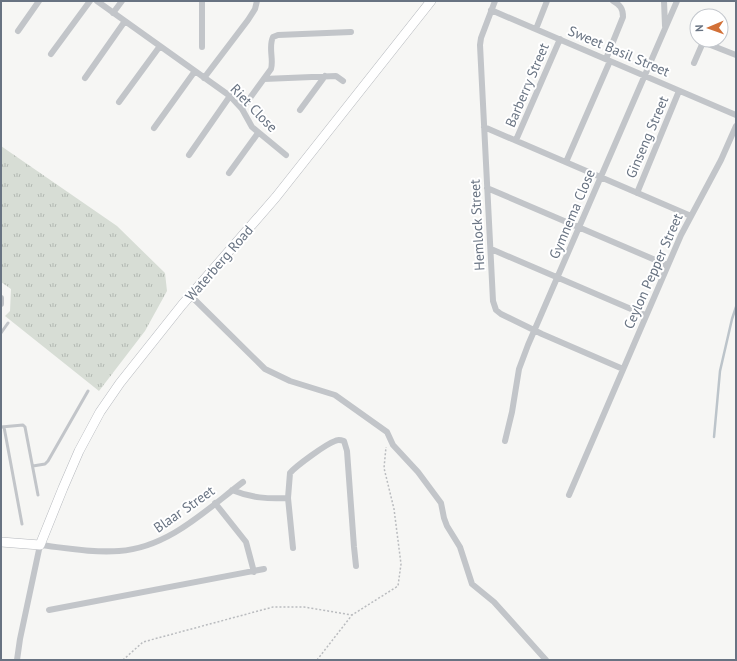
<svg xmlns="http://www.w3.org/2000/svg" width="737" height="661" viewBox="0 0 737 661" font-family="'PT Sans',sans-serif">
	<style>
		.grass { fill: url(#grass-tufts) }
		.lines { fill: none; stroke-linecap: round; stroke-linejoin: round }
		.stream { stroke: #bcc4ca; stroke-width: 2.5 }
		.secondary-casing { stroke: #b5b8bd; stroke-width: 10 }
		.path { stroke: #babcbf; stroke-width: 1.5; stroke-dasharray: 2 2; stroke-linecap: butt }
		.lane { stroke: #c2c5c9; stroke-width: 3 }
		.street { stroke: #c2c5c9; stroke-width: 6 }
		.secondary { stroke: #fff; stroke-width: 9 }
		.labels { text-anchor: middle; stroke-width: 4; stroke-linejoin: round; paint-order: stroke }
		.street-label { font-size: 14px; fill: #687382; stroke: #fff }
	</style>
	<defs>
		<pattern id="grass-tufts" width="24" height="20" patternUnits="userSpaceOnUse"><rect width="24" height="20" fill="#d7ddd5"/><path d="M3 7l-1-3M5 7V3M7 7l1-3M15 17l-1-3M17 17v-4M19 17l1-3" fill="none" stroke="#b2b8b2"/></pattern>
	</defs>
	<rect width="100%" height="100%" fill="#f6f6f4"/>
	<path class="grass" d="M1,146L117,226L165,273L167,291L145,331L99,391L5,316L10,311L11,289L1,282Z"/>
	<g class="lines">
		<path class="stream" d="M714,437L720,371L732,319L736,307"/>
		<g class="secondary-casing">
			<path id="secondary" d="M1,542L40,545L63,488L79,451L100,412L120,383L182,305L276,197L431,1"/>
		</g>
		<path class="path" d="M123,660L143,642L273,607H304L352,615
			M317,660L352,615L398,586L401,564L394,509L384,468L386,447"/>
		<path class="lane" d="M1,333L8,323
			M1,427L23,425L25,427L38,495
			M4,427L22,524
			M33,466L45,464L48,461L88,391"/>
		<path class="street" d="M97,1L230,96L242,109L252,127L286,155
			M495,1L481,38L480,45L493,301L496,310L501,314L542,334L623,369
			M664,1L665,26
			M491,10L736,115
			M113,13L122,1
			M536,29L547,1
			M18,31L39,1
			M703,42L736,55
			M202,47V1
			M51,54L90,1
			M606,59L623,17C623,8 620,5 613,1
			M694,63L704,40
			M85,78L125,21
			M204,78L248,20L255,9L257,1
			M264,79L336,76L343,81
			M119,102L160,46
			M242,109L271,69C274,59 268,47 273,37L278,35L351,32
			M300,110L325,76
			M484,127L691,216
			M154,128L195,71
			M516,140L560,39
			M189,155L230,96
			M566,162L610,61
			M229,173L258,133
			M487,188L667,265
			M637,193L679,91
			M491,249L645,315
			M190,295L265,369L290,381L335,395L387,432L393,445L418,472L441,503L444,518L447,526L460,547L472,584L494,602L546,660
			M1,298V304
			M505,441L512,412L519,369L528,345L677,1
			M232,490C251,498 268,499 288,498
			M569,495L681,235L721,160L736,126
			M215,503L246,542L254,572
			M293,548L288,498L290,473C296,466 326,444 335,441C338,439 341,440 344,441L347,451L354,547L356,566
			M49,610L264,569
			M17,660L20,639L40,545C66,548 93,553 119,551C168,548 206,510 243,482"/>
		<use href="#secondary" class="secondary"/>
	</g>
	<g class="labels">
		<g class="street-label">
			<text transform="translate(619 51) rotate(23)" y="5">Sweet Basil Street</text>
			<text transform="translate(527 85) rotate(-67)" y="5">Barberry Street</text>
			<text transform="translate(254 108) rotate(46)" y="5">Riet Close</text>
			<text transform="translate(647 137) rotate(-67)" y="5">Ginseng Street</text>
			<text transform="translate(572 214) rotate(-67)" y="5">Gymnema Close</text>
			<text transform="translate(477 225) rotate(-93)" y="5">Hemlock Street</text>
			<text transform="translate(219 263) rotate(-49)" y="5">Waterberg Road</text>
			<text transform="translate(653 271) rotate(-66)" y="5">Ceylon Pepper Street</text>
			<text transform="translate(184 509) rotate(-35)" y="5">Blaar Street</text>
		</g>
	</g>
	<rect width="737" height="661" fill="none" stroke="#687382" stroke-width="4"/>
	<g transform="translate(709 28) rotate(268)"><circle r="19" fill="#ffffff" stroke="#c3c7cd"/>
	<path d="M0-3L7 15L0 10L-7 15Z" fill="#d27037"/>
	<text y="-6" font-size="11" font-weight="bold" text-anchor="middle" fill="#687382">N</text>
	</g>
</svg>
